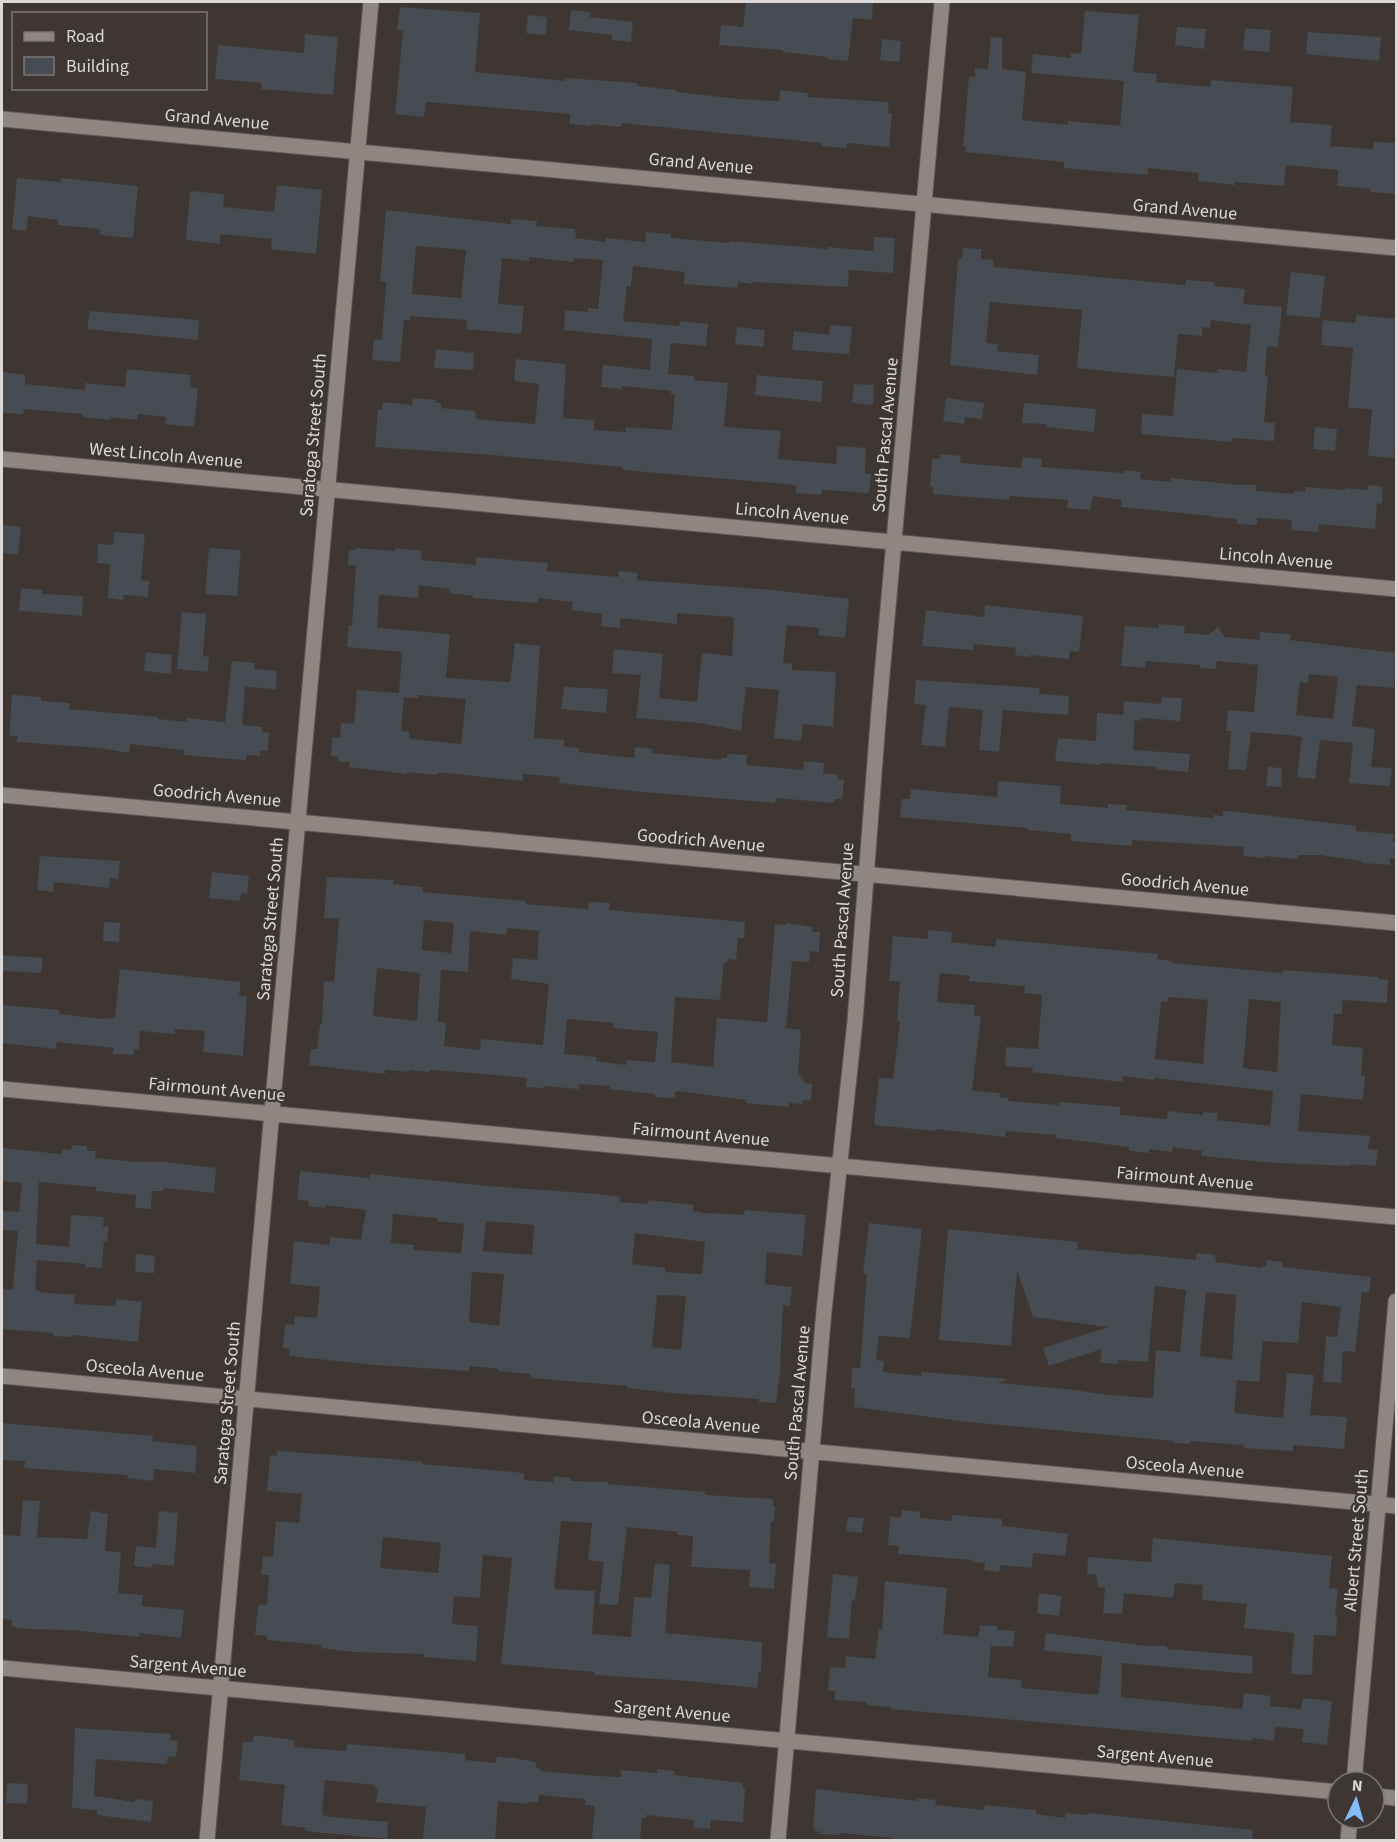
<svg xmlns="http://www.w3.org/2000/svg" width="1398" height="1842" viewBox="0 0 1398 1842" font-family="'Source Sans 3',sans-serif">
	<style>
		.building { fill: #464c51; fill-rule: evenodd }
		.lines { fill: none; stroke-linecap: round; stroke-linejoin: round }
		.minor-casing { stroke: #5c5552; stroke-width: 17 }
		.secondary-casing { stroke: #5c5552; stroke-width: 17 }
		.minor { stroke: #8e8681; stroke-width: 15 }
		.secondary { stroke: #8e8681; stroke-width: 15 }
		.labels { text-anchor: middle; stroke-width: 4.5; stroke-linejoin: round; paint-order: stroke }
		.street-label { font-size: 18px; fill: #ddd8d6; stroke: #3d3632 }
	</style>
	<rect width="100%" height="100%" fill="#3d3632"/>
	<path class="building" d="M746,2H873L872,20L853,18L848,61L828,59V57L783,52V50L719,45L721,25L743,27Z
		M400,7L480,13L475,72L565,81V78L637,83V86L676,90V92L739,99L779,101L780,90L808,93L807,97L889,102L888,113H892L889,147L847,143V148L822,146V143L622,123L621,127L591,124L590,126L569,124L570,114L426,102L424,117L395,114L403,31L397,30Z
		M571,10L590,12V17L633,22L631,42L612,40V35L569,30Z
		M1085,11L1139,15L1133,72L1157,74L1156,82L1210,87L1211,80L1293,87L1290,122L1332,125L1330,146L1373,149L1374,142L1396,143V194L1370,192L1371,189L1337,186L1338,170L1286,165L1284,186L1235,182V185L1198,181L1199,173L1148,168V175L1098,171L1064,168V162L965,152L966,146H963L969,76L975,77V68L988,69L991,37L1002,38V69L1026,72L1022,120L1068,125V121L1120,126L1124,81L1031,73L1033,54L1071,58V53L1081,54Z
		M528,15L547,17L546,35L526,33Z
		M1177,27L1206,29L1204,49L1175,45Z
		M1245,28L1271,30L1269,52L1243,50Z
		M1308,32L1381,37L1379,61L1306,54Z
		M305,34L338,37L333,95L261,89L262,83L215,79L218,45L304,53Z
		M882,39L901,41L899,62L880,60Z
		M17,178L60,182L61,178L138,186L133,238L100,235V229L58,225V220L28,216L26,231L12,229Z
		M277,185L322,190L316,254L271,249L272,239L220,234V244L186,240L190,191L224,194L223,207L274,212Z
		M386,210L511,224V219L537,221L536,226L575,229L576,238L605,242L606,238L645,242L646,232L671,234V238L729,243L730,241L828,249V247L873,251L874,237L895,238L893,273L849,270L848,287L753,282L752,284L738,282L737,288L684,284L685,272L633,266L631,287L627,286L623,321L679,326L680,321L708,324L706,346L671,343L668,374L694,376V380L728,383L724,427L781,431L778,459L836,464L837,446L866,448L865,474H871L869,493L822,490L821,495L796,493V485L623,470V467L492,455L375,447L378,409L382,410L383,402L412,405L413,398L436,400L435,403H441V408L475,411L476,419L535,424L539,384L514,381L516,359L566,364L563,418L594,420V430L626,432V427L672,430L675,395L671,394V391L622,386V389L601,387L603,365L650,370L652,339L564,330L565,310L588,312V308L598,309L603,260L574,258V262L529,257V261L502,258L498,304L524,306L521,334L466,329L467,320L410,316V320H404L400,362L372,360L374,339L382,340L386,282L380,281ZM416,246L466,250L461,298L412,294Z
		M963,248L981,249V259L993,260V267L1185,285L1186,280L1214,282V286L1245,289L1243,304L1282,307L1278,347L1267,346L1265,376H1268L1264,422L1275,423L1274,441L1232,438L1231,442L1141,434L1142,414L1173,416L1177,369L1217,373L1218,369L1246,372L1251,325L1211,320L1210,328L1202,327V336L1178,334L1174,377L1136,374L1077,368L1082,310L990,302L986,343L998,344L997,351L1039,355L1037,375L950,365L958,259H962Z
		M1291,272L1325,276L1320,318L1286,315Z
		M90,311L199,320L198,340L87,329Z
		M1356,315L1396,319V423L1394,458L1368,456L1372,409L1348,408L1353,348L1321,345L1323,320L1355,323Z
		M830,325L852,327L849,354L792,350L794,331L829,335Z
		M737,327L765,330L763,347L735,344Z
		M436,349L474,353L473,370L434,368Z
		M127,369L191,375L190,387L198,388L194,427L165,424L166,417L138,414L137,420L111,417L110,420L83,417V414L24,409L23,414L2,413V372L25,375V384L85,390V383L125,387Z
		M757,375L823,381L821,402L755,395Z
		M854,384L874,385L873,405L852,403Z
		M946,398L984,403L982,419L965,417L964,424L943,421Z
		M1024,403L1096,409L1094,432L1046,427V424L1022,423Z
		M1315,427L1337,429L1335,451L1313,449Z
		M940,454L961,456L960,463L1021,468L1023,457L1042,459L1041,467L1124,473V470L1141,472L1140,479L1171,482V478L1240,485H1256V491L1294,494V491L1305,492V487L1345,490V488L1368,490V485L1383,487L1382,504L1377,503L1375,529L1319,524L1318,532L1291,530L1292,520L1257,518V525L1237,524V519L1212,517V516L1121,507L1122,500L1093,496L1090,510L1067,508L1068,500L1009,496V500L933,494V487H930L932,459H940Z
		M2,525L21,527L18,555L2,553Z
		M114,532L145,534L141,580L149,581L148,597L123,595V600L108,598L110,564L97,563L98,544L113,545Z
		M209,548L241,550L237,596L205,594Z
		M356,548L395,551V548L422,551L421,560L476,565V557L548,563L547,571L618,577L619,571L637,573V580L773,590L849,599L845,638L818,635L819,628L787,625L783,663L792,664V670L836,672L833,727L803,724L801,741L774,738L779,690L746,687L741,731L700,723L636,718L641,675L612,673L614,649L663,654L659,698L697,702L702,653L732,656L734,619L732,617L677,613V624L620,618V628L601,626L602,614L572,610L573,602L538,598V603L473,598V596L450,593V589L419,585L418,598L379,595L377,627L379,628L450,634L446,678L510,682L515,643L540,646L534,738L564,740V747L579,748V752L634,758L635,747L653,749L652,753L721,760V758H727L728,754L747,755L746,765L803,770L804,761L824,763L823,773L838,775L837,779L844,780L842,799H835L834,803L776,798L775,803L632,791L559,783L560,777L523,774V781L447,773H437V775L407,772V774L349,767L350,762L338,761L339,757L331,756L332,737L340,738L341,723L354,724L357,690L399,693L402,652L347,647L349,625H352L356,566L348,565L349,550H356ZM418,695L466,699L461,744L411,739L409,738V732L401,731L404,697L418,698Z
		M21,588L42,590V594L83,596L82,616L19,611Z
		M985,605L1083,616L1079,652L1070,651L1069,659L1030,655V657L1015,655L1016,648L974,644L973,650L922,646L926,610L984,617Z
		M182,612L206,614L203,656L209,657L208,672L177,669Z
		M1159,624L1185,626L1184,633L1208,635L1218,627L1225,637L1260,640V632L1291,634L1290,640L1396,653L1394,688L1357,685L1352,726L1375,729L1371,767L1392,768L1390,786L1349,783L1353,743L1320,740L1315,779L1297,777L1302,737L1287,735L1251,732L1246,770L1228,769L1231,731H1226L1228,710L1254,712L1258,665L1217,661L1216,669L1200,668V665L1145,661V668L1121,666L1125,626L1158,628ZM1309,674L1338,677L1333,719L1296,715L1300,682L1308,683Z
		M146,652L172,655L171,674L144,671Z
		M232,661L255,663L254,669L277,671L276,689L245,687L242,725L262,727V732L269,733L268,751H260V756L247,755L246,760L231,759L184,755V750L130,744L129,753L99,748L17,742L18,736H9L12,695L41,697V701L70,703L69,709L158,717V719L187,722V718L225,722Z
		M916,680L1040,688L1039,694L1069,696L1068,715L1003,710L999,752L979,750L983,710L949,707L945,747L921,745L926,705L914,704Z
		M564,687L608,689L606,713L561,709Z
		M1162,697L1182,698L1180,721L1141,718V721L1135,720L1133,750L1190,754L1188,772L1157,769V767L1100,763V765L1055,761L1058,738L1096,741L1097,713L1123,715L1124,701L1161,704Z
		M1268,767L1282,768L1281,787L1266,786Z
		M998,781L1061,786L1060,804L1108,808V804L1127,805L1126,810L1213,818V815L1223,816V811L1238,812L1356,826V831L1394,834L1393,842H1396V859L1390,858V865L1362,863V861L1320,855H1298V859L1265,856V858L1243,856L1244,847L1132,840V846L1071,841V834L1027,830L1028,828L900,817L902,799H910L911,789L997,797Z
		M40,856L120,861L118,879L110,878L109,888L54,882L53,892L37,890Z
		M212,872L249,876L247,894L241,893L240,901L209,898Z
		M327,877L393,880V884L423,887V892L525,901V904L588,909L589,902L610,903L609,910L745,922L744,938H738L736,960L728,959L727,963L724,962L720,1000L675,997L671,1062L713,1067L717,1018L767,1022L775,924L786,925V923L813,927L812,932H820L819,952L810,951L809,962L792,961L786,1028L801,1030L798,1075H801V1079H804V1083L812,1084L811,1101L803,1100L802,1104L789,1103V1107L746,1103V1100L678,1091L675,1092V1098L655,1097V1094L609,1089L610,1086L580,1084L579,1089L544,1086V1088L526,1087L527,1078L471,1073L430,1070L429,1072L409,1070V1072L385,1070V1074L309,1065L311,1049H317L320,1024H322L324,981L334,982L339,919L324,918ZM424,920L454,923L451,953L422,950ZM507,928L539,931L537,960L513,958L511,979L549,984L543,1045L481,1039L480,1050L444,1046L446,1023L438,1022L441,970L468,972L470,931L506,935ZM377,968L420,973L417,1021L373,1016ZM567,1019L614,1023L613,1028L658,1032L655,1062L627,1060L626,1065L596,1061V1057L564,1054Z
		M104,922L120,923L119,942L103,941Z
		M928,930L952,932L951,942L995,947L996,939L1158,954L1157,959L1172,961V963L1283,973V970L1378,977V979L1388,980L1387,1003L1343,1000L1342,1014H1334L1332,1045L1363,1048L1361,1076H1365L1363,1100L1301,1094L1298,1131L1370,1136L1368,1149L1378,1150L1376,1166L1351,1164L1350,1166L1276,1163L1201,1156L1202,1151L1173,1147L1172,1152L1149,1149V1153L1129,1151V1147L1056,1138L1057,1135L1006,1131L1005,1137L936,1129L935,1131L874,1125L879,1078L893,1079L900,1021H897L900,981H889L893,936L928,939ZM940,973L970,976L969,981L1025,986L1024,993L1042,995L1038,1049L1006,1047L1005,1066L1033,1068L1032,1072L1123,1082V1076L1154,1080V1078L1273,1091L1270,1126L1217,1120L1218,1113L1203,1112V1115L1168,1111L1167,1119L1120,1115V1107L1060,1102L1059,1105L1008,1101L1009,1098L999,1097L1000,1093L972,1091L981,1016H974L975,1005L937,1002ZM1168,997L1208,1000L1203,1064L1155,1059L1161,1001L1168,1002ZM1249,999L1281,1002L1277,1072L1243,1068Z
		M2,955L43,958L41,973L2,971Z
		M120,969L241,982L239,996H247L243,1056L203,1052L205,1031L175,1029V1034L140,1031L139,1050L134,1049L133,1055L113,1054L114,1048L57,1042L56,1049L2,1043V1005L60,1010L59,1014L101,1019L115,1018Z
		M72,1145L87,1146V1151H96L95,1158L137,1162H165L216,1168L214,1193L164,1188L163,1191H152L151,1209L135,1208L136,1195L96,1191V1187L39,1182L36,1244L69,1247L71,1215L104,1217L103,1226L109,1227L107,1241H104L102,1268L85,1267L86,1264L37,1260L35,1289L39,1290V1292L75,1295L74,1304L115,1306L116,1299L142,1302L138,1342L72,1335L71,1337L53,1336V1333L2,1329V1289L12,1290L13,1287L18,1231L2,1230V1211L19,1212L22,1183L2,1181V1148L61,1154L62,1149L71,1150Z
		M300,1171L369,1178L370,1174L488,1186L597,1194L620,1197L619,1202L648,1204V1200L694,1205L693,1211L705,1213L744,1215L745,1210L806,1215L802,1256L767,1252L765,1284L792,1287L790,1306L783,1305L780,1364H781L776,1403L759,1402V1399L672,1393L627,1388V1386L531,1378V1374L498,1371L499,1369L470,1366L469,1371L375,1365L289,1356V1349L283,1348L285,1324L294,1325L295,1316L317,1318L320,1287L290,1284L294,1241L330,1245V1237L361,1240L366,1210L325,1205V1208L308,1206L309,1201L297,1200ZM393,1214L437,1218V1221L464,1224L461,1253L413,1250L414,1245L391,1243ZM486,1221L534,1225L532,1255L483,1251ZM635,1233L705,1242L702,1274L665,1272L666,1268L632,1264ZM472,1272L504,1274L499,1326L469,1322ZM657,1295L686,1296L681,1350L652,1347Z
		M869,1223L922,1229L910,1338L879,1336L876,1360L884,1361L883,1372L921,1376V1372L1008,1379L998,1383L1066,1389L1109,1395L1153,1398L1156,1350L1180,1352L1186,1290L1155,1286L1148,1362L1118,1360V1364L1100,1363L1102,1349L1049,1366L1043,1348L1108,1327L1033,1317L1017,1270L1011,1346L939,1340L948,1229L1078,1242L1077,1249L1137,1255V1254L1196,1260L1197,1253L1215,1255L1216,1262L1262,1268V1266H1266L1267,1260L1283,1262V1267L1371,1277L1369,1293L1362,1292L1355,1352L1343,1351L1341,1383L1323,1382L1326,1336L1337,1337L1341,1307L1302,1302L1298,1343L1263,1341L1259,1382L1237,1380L1234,1413L1283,1418L1287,1373L1314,1375L1310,1415L1347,1417L1344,1449L1293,1445V1451L1243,1448L1244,1445L1190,1441V1444L1173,1443L1174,1441L968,1422L854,1407L855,1389L851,1388L852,1368H860L867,1274H863ZM1206,1292L1236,1295V1297L1232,1360L1200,1356Z
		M136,1254L155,1256L154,1273L135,1272Z
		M2,1423L153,1436L152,1441L197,1446L195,1473L154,1469L153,1481L127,1478L128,1475L24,1468L25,1461L2,1460Z
		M277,1451L392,1459L423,1462L422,1464L524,1473V1480L553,1482L554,1476L570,1478V1481L608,1482V1484L705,1492V1495L773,1499V1506H775L774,1521H771L769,1563L776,1564L774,1589L749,1587L750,1570L691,1567L693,1536L677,1535L678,1532L627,1527L618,1605L599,1604L604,1562L588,1560L592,1523L561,1521L554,1587L555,1589L595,1591L592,1634L631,1637L634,1597L651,1598L655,1563L670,1565L665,1633L762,1642L761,1672H759L757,1688L688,1681L595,1675V1672L501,1664L512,1558L483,1555L480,1598L454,1596L452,1624L478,1626L476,1661L424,1657V1654L353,1652L321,1648V1645L267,1640V1636L255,1635L258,1608L260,1604L267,1605L269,1575H261L263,1556L273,1557L276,1521L299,1523L302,1494L267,1491L270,1455L277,1456ZM383,1537L441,1543L438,1573L380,1568Z
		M23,1500L40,1501L37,1537L87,1539L91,1511L108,1514L105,1551L121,1552L118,1593L143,1595L142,1606L184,1610L181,1638L140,1633L139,1637L71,1630L29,1629L12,1627V1620L2,1619V1535L20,1536Z
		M902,1510L920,1512V1518L952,1521V1515L1002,1519V1525L1004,1526L1068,1534L1065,1556L1033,1553L1032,1568L1000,1565L999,1572L984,1570L985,1563L972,1562L973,1560L898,1554L899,1546L888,1545L890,1516L901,1518Z
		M159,1511L178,1513L174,1566L152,1564V1568L134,1566L136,1546L156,1548Z
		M848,1517L864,1518L862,1533L846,1531Z
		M1153,1538L1332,1556L1329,1588L1338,1589L1335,1616H1337L1336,1636L1314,1635L1312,1675L1291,1674L1294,1633L1244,1628L1247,1604L1202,1600L1203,1585L1175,1583L1173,1598L1124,1593L1122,1614L1103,1613L1105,1588L1098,1587L1096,1574H1087L1088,1557L1151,1562Z
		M833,1574L858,1577L855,1601L852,1600L849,1639L827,1637Z
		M885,1581L947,1588L943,1634L978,1637L980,1625L997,1626V1630L1015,1631L1013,1647L991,1646L988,1677L1022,1680L1021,1688L1098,1695L1099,1693L1102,1656L1044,1651L1046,1633L1147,1646H1167V1649L1253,1656L1252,1674L1122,1663L1121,1697L1242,1709L1244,1693L1271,1696L1270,1706L1301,1709L1303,1698L1332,1701L1327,1745L1302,1742L1304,1729L1275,1727L1274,1741L1253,1738L1252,1741L891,1709V1707L867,1705V1702L835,1700V1691H828L830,1667L845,1668L846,1656L875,1659L879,1629L882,1630Z
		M1039,1593L1062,1596L1059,1616L1037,1613Z
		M75,1728L171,1734L170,1740L178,1741L176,1757L168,1756L167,1764L96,1759L94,1796L135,1802V1799L153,1801L151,1822L97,1815V1810L72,1808Z
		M254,1735L294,1740V1747L346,1751L347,1744L465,1754V1760L496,1763L497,1757L514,1758L536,1762V1768L541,1769V1771L597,1776L621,1777V1770L657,1773V1769L674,1771V1775L743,1783V1788L745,1789L743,1822L711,1820L710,1829L694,1828V1820L646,1815V1818H642L640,1840H592L595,1806L585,1805V1799L539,1795L538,1802H528V1804L498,1801L495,1840H423L426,1807L376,1802L378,1788H375V1785L325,1780L322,1813L324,1814L323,1816L388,1822L387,1839L305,1831L306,1828L281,1825L285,1785L239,1780L243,1742H253Z
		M7,1783L28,1784L27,1804L6,1803Z
		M816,1789L917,1801V1798L936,1800L935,1805L984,1810L985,1805L1036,1810V1814L1065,1818V1813L1087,1815L1088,1813L1253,1830L1252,1840H892L893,1838L840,1833L839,1835L820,1834L821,1832L815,1831V1827H813Z"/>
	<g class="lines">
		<g class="minor-casing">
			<path id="minor" d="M2,459L1396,589
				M2,795L1396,923
				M2,1089L1396,1217
				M2,1376L1396,1506
				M2,1668L1338,1792
				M1354,1782L1396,1301
				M1374,1796L1396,1798
				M207,1840L371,2
				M778,1840L824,1311L855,1021L879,709L942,2
				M1348,1840L1350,1818"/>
		</g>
		<g class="secondary-casing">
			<path id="secondary" d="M2,119L1396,248"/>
		</g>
		<use href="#minor" class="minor"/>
		<use href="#secondary" class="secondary"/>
	</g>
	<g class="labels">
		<g class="street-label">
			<text transform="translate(217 119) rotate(5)" y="6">Grand Avenue</text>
			<text transform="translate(701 163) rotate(5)" y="6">Grand Avenue</text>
			<text transform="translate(1185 209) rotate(5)" y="6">Grand Avenue</text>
			<text transform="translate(313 435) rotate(-85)" y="6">Saratoga Street South</text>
			<text transform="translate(885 435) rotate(-85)" y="6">South Pascal Avenue</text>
			<text transform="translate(166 455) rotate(5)" y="6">West Lincoln Avenue</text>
			<text transform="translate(792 513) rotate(5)" y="6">Lincoln Avenue</text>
			<text transform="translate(1276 558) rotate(5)" y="6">Lincoln Avenue</text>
			<text transform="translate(217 795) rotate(5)" y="6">Goodrich Avenue</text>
			<text transform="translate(701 840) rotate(5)" y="6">Goodrich Avenue</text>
			<text transform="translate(1185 884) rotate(5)" y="6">Goodrich Avenue</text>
			<text transform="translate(270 919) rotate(-85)" y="6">Saratoga Street South</text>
			<text transform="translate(842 920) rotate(-86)" y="6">South Pascal Avenue</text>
			<text transform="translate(217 1089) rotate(5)" y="6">Fairmount Avenue</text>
			<text transform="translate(701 1134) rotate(5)" y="6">Fairmount Avenue</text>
			<text transform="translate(1185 1178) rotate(5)" y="6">Fairmount Avenue</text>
			<text transform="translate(145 1370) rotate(5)" y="6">Osceola Avenue</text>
			<text transform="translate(227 1403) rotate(-85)" y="6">Saratoga Street South</text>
			<text transform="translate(797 1403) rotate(-85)" y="6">South Pascal Avenue</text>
			<text transform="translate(701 1422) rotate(5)" y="6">Osceola Avenue</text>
			<text transform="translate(1185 1467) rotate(5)" y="6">Osceola Avenue</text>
			<text transform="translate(1356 1540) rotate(-85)" y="6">Albert Street South</text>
			<text transform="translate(188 1666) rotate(5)" y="6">Sargent Avenue</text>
			<text transform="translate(672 1711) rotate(5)" y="6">Sargent Avenue</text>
			<text transform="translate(1155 1756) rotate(5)" y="6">Sargent Avenue</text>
		</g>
	</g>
	<rect width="1398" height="1842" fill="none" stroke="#ddd8d6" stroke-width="6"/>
	<rect x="12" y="12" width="195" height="78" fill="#3d3632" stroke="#7d7774" stroke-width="1.5"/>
	<rect x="24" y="32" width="30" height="9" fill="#8e8681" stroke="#7d7774" stroke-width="1.5"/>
	<text x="66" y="42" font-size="18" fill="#ddd8d6">Road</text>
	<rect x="24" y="57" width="30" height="18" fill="#464c51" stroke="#7d7774" stroke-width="1.5"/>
	<text x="66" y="72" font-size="18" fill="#ddd8d6">Building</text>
	<g transform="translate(1356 1800) rotate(5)"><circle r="28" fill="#3d3632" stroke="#7d7774" stroke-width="1.5"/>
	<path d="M0-4.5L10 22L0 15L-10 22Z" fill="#84bcfb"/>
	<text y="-9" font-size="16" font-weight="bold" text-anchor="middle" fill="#ddd8d6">N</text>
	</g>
</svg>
